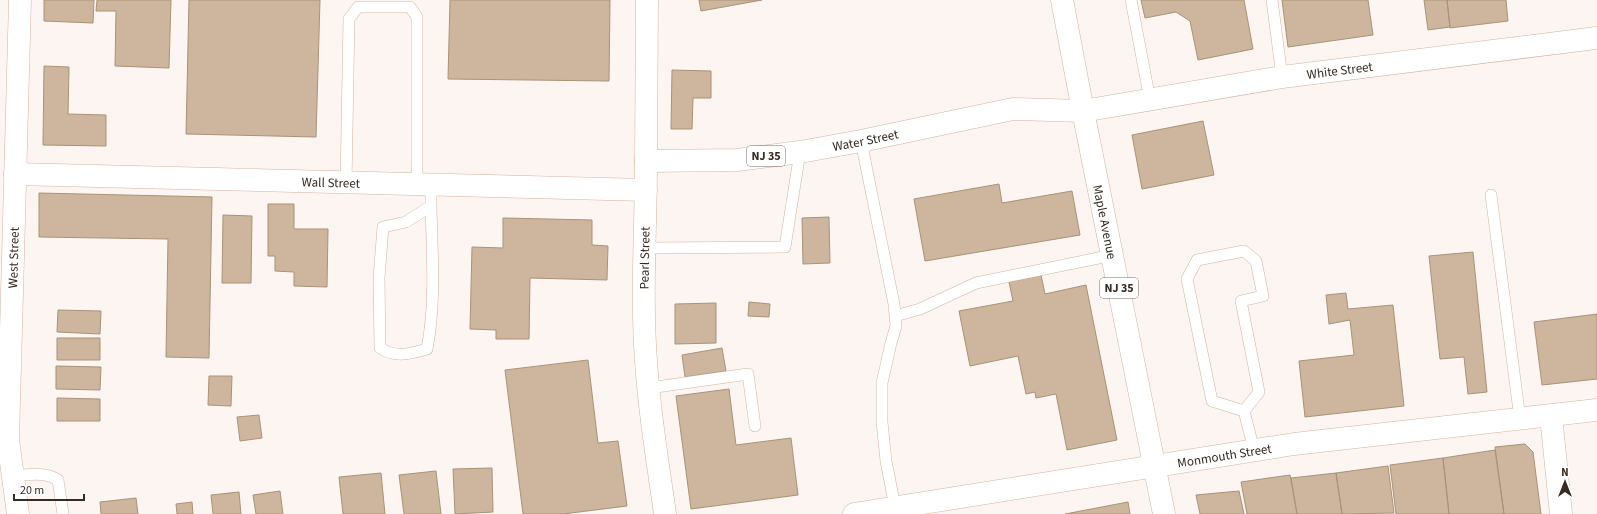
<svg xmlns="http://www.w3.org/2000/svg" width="1597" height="514" viewBox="0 0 1597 514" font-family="'Source Sans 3',sans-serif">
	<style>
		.building { fill: #cdb69d; stroke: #a99277 }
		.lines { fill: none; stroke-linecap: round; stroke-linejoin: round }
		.service-casing { stroke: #d4b3a0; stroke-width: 12 }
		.minor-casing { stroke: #d4b3a0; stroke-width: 23 }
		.primary-casing { stroke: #d4b3a0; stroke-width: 23 }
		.service { stroke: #fff; stroke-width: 11 }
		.minor { stroke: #fff; stroke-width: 22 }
		.primary { stroke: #fff; stroke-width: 22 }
		.labels { text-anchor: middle; stroke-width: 3.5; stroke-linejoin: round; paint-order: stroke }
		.shield { fill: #fff; stroke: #726a64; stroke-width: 1 }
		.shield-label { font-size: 12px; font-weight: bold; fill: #362a22 }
		.street-label { font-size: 13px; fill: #362a22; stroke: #fff }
	</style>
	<rect width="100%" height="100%" fill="#fcf5f1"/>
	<path class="building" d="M44,0H94L93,23L44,21Z
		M97,0H171L169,68L115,66L116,11H96Z
		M189,0H320L316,137L186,134Z
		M450,0H610L609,81L448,79Z
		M699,0H762L701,11Z
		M1141,0H1244L1253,49L1198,60L1190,21L1176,12L1145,18Z
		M1282,0H1368L1373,35L1288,47Z
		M1424,0H1447L1450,27L1428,30Z
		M1447,0H1506L1508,21L1450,28Z
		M44,66L69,67L68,114L106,115V146L43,145Z
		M672,70L711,71V98H693L692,129H671Z
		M1203,121L1214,175L1142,189L1132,135Z
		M999,184L1002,203L1072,191L1080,235L925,261L914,199Z
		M39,193L212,197L209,358L166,357L168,239L39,237Z
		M268,204H294V229H328L327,287L294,286V272L275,271V256H268Z
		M223,215L252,216L251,283H222Z
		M829,217L830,263L803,264L802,218Z
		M503,218L592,220V245L608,246L607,280L530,278L529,339H496V330L470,329L472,247L503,248Z
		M1473,252L1487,392L1468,394L1464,357L1440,359L1429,256Z
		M1041,275L1045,294L1086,285L1117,440L1067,450L1056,394L1036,398L1035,392L1026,394L1018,356L970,366L959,311L1013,301L1009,282Z
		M1346,293L1348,309L1393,305L1404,406L1305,417L1299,361L1354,355L1350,320L1329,324L1326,295Z
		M749,302L770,304L769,317L748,316Z
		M716,303V343L675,344V304Z
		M58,310L101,311L100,334L57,332Z
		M1597,314V379L1542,385L1534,322Z
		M57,338H100V360H57Z
		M722,348L726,371L685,377L682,355Z
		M588,360L598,443L618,441L627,506L563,514H523L505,370Z
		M56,366L101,367L100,390L56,389Z
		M209,376H232L231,406L208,405Z
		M729,389L736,445L791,438L798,495L691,509L676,396Z
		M57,398L100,399V421H57Z
		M259,415L262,438L240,441L237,417Z
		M1525,444L1533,452L1541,514H1504L1495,447Z
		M1495,450L1504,514H1449L1443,458Z
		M1443,458L1449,514H1396L1390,465Z
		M1388,466L1394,513L1342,514L1336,473Z
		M492,468L493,512L455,514L453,469Z
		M436,471L441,514H404L399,475Z
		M381,473L385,514H343L339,477Z
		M1336,473L1342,514H1297L1291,478Z
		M1290,475L1297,514H1247L1241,482Z
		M280,491L283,514H256L253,495Z
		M1239,491L1244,514H1200L1196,495Z
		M239,492L241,514H213L211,495Z
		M136,498L138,514H101L100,502Z
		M192,502L193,514H177L176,504Z
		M1128,502L1130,514H1065Z"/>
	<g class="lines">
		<g class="service-casing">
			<path id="service" d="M1131,0L1150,100
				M1272,0L1282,77
				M861,141L894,304L896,326L891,343L882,383V422L886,461L895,507
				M346,183L349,19L358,7H410L417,17V185
				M431,185V206L406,222L383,227L379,278L380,348C396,358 410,354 427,349C436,303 432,253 431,206
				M1491,195L1520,419
				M644,248L785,247L800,152
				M895,316L920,309L976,283L1113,255
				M649,388L748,374L755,426
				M1244,411L1259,392L1241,301L1263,296L1256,261L1244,251L1197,260L1187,279L1212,401L1244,411L1254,450
				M12,476C28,475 45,471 58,480L63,514"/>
		</g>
		<g class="minor-casing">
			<g id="minor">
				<path id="s1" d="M1083,111L1282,77L1597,38"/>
				<path d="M646,161C646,228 641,294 646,361C649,412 658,463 665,514"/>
				<path id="s2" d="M15,174L646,190"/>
				<path d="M1551,416L1561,514"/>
				<path id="s3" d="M18,514L8,440L20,0"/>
				<path id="s4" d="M854,514L1294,444L1597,410"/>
			</g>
		</g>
		<g class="primary-casing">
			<g id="primary">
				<path id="s5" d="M647,0L646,161L737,160L800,152L861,141L1013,109L1083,111"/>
				<path id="s6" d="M1062,0L1083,111L1164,514"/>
			</g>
		</g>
		<use href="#service" class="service"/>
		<use href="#minor" class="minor"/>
		<use href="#primary" class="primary"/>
	</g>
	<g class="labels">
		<g class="shield">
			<rect x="747" y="146" width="38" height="20" rx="3"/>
			<rect x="1100" y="278" width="38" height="20" rx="3"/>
		</g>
		<g class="shield-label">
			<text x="766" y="160">NJ 35</text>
			<text x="1119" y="292">NJ 35</text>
		</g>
		<g class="street-label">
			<text dy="5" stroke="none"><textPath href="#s1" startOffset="260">White Street</textPath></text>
			<text dy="5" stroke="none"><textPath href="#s5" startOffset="382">Water Street</textPath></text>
			<text dy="5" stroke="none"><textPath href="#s2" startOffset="316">Wall Street</textPath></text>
			<text dy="5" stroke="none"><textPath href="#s6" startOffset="226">Maple Avenue</textPath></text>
			<text dy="5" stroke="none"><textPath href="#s3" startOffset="257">West Street</textPath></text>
			<text transform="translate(644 258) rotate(-89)" y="5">Pearl Street</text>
			<text dy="5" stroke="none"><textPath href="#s4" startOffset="375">Monmouth Street</textPath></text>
		</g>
	</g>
	<g transform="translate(1565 482)" stroke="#ffffff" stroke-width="3" paint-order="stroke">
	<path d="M0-3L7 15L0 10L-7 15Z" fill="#362a22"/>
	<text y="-6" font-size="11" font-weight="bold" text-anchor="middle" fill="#362a22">N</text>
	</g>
	<path d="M14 494v6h70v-6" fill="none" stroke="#362a22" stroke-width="2"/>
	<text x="20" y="494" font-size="12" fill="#362a22" stroke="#ffffff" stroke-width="3" paint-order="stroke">20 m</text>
</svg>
